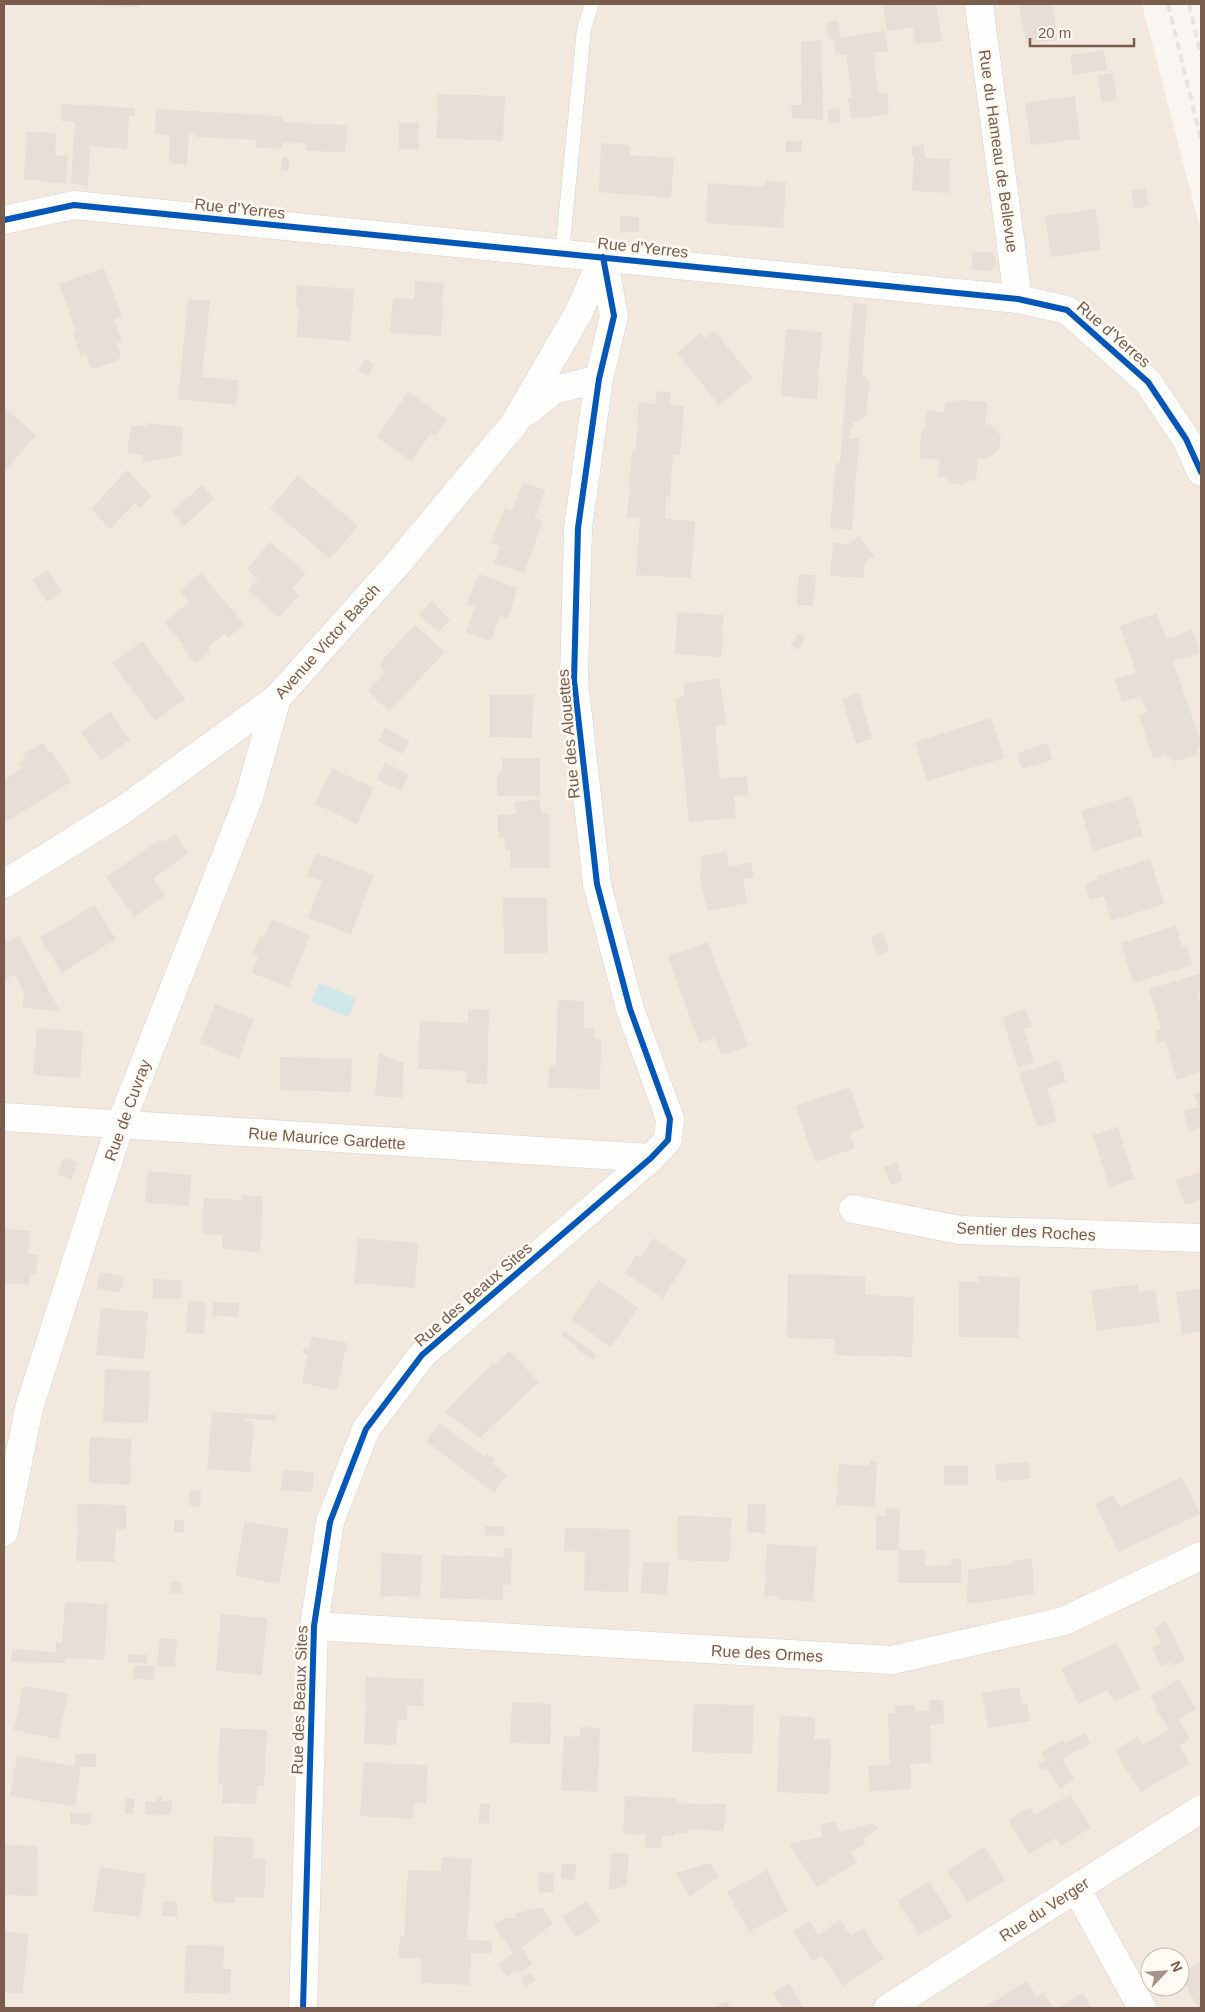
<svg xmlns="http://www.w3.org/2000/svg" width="1205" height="2012" viewBox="0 0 1205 2012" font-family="Arial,sans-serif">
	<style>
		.residential { fill: #f2e8de; fill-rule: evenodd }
		.water { fill: #d0e8ea }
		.building { fill: #e6ded7 }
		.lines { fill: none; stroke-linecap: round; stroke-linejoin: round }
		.lane-casing { stroke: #d7d1cb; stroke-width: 15 }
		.street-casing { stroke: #d7d1cb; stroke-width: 29 }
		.secondary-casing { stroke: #d9d2cb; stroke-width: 29 }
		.lane { stroke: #fefefd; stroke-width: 14 }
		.street { stroke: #fefefd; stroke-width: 28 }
		.secondary { stroke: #fefefd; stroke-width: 28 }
		.rail { stroke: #e6e3e7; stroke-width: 4; stroke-dasharray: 8 5; stroke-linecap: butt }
		.cycleway-casing { stroke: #fffaf3; stroke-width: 9 }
		.cycleway { stroke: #0057b8; stroke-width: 6 }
		.labels { text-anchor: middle; stroke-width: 5; stroke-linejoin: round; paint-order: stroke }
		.street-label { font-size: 16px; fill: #7a5c4d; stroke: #fffaf3 }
	</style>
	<rect width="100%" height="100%" fill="#f9f5f0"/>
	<path class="residential" d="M4,4H1142L1201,232V2008H4ZM1150,1957H1180V1987H1150Z"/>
	<path class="water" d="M319,983L356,998L349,1017L311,1002Z"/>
	<path class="building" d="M87,4H138V7L87,5Z
		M883,4H936L942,41L915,44L913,27L887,31Z
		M1019,4H1053L1057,40L1026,44Z
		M838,21L841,38L885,31L888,51L873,53L879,94L887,93L889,114L851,119L848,98L852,97L846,54L836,55L834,39H828L826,22Z
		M821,40L823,120L792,118L791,105H802L801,42Z
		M1104,50L1107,70L1073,75L1070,55Z
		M1112,73L1117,99L1102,102L1097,76Z
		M438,94L505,96L503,141L436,138Z
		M1075,96L1080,139L1031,145L1025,103Z
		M62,104L135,108V116H129L127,149L90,146L88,186L71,183L75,122L61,121Z
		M839,108L840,122L829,124L827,110Z
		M156,109L283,116V122L347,125L345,152L306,151V143L282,142V149L256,148L257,140L196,137V133H189L187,165L169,163L170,135L155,134Z
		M399,123H419V149H399Z
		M27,132L56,133L55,155L68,156L66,184L24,179Z
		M786,141H802L801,152H786Z
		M601,143L630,145V155L674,158L671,198L599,192Z
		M924,144L925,158L950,159L949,193L912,191L914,157H912V147Z
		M282,157H289V171H281Z
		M766,181L786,182L783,228L706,223L708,183L765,187Z
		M1145,188L1149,206L1134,209L1131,191Z
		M1095,209L1101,250L1051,257L1045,216Z
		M620,216L639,217V232H620Z
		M973,251L994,253L996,264L990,271L971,269Z
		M104,268L122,317L114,320L122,342L117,343L121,356L117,361L91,369L86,354L81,356L73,333L76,332L59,284Z
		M415,281L444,283L441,336L390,333L393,298L414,299Z
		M297,285L354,289L350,341L297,337L299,307H296Z
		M188,299L210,301L202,377L239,380L236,405L178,399Z
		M853,303L867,304L862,374L870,381L866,415L857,422H853L852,429L850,428L849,438H859L852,530L830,528L836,463H840Z
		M786,329L822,332L817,399L781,396Z
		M714,331L753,378L719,405L677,353L701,333L705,338Z
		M366,359L375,365L368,376L358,370Z
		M657,391L671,393L670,405L684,406L680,455L673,454L670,496H666L665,519L695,521L691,578L636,575L640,518L627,517L632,451H635L639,402L655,404Z
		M408,392L447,419L435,436L431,433L411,461L377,437Z
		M960,400L987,402L985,424L992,425L991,428L995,429L1001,436L999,449L992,455H989L988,459L978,458L976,481L969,480L963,485L950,484L946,477H938L940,460L919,458L922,429H925L927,410L944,412L945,404L950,401L959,402Z
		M4,407L36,435L4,472Z
		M146,423L183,427L181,455L142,463L143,455L127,452L131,426H146Z
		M127,470L152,496L140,508L135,503L110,529L91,509Z
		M298,475L358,526L330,559L270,508Z
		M523,482L545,490L535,518L543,521L524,573L494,563L500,546L491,543L505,508L512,511Z
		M202,485L214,499L184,526L172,512Z
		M859,536L874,556L865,562L864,578L830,576L833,543L849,544Z
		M270,542L306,573L292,589L299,595L279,617L248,590L258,579L247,569Z
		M47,570L62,591L47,602L32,580Z
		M201,573L244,624L228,638L225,633L208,648L210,651L195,663L182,647L184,645L165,623L189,602L180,591Z
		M479,574L517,588L508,619L500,616L491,641L466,632L475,607L466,604Z
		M799,574L816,575L813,606L797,605Z
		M432,601L450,620L438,632L419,614Z
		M677,612L724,615L721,657L675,654Z
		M1157,613L1166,639L1192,630L1200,653L1173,661L1201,743V746L1196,748L1198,754L1174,762L1171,756L1167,758L1166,755L1153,758L1139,715L1147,712L1141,696L1122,702L1115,679L1136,673L1120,626Z
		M415,625L445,652L389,711L368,691L385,673L381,667L384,658Z
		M798,634L805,638L798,650L791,645Z
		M142,641L185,699L155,721L112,663Z
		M719,678L727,724L715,726L720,779L747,776L749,795L734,796L736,818L689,822L680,732L675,698L685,696L683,684Z
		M859,693L872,739L856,744L842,699Z
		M490,695H533L532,738L490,737Z
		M110,712L130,740L101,760L81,732Z
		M991,718L1004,758L927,781L915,742Z
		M385,728L409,741L402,754L378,741Z
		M43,743L49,752L51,751L71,782L4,823V776L5,779L22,769L19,763L25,759L22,755Z
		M1047,743L1052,760L1022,769L1017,753Z
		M502,758H540V796H497V773L502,772Z
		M385,762L409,775L401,791L377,779Z
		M332,768L374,788L357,824L315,804Z
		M1131,796L1143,836L1093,851L1081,811Z
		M540,800L541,813H549V868H511L510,850H505L504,838H498V815L516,814L515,801Z
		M175,834L188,853L153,879L165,895L134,917L106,877L161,839L163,842Z
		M726,851L729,867L751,862L754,877L743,879L747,903L707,911L699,872L703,871L700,856Z
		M316,853L374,875L351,934L308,918L322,881L307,876Z
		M1150,859L1164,904L1111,921L1104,896L1090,900L1085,884L1098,879L1097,876Z
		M503,898H547L548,953L504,954Z
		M94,905L116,939L62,973L40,938Z
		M272,920L310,935L289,987L252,973L258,956L253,954L261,935L265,936Z
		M1176,926L1182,946L1186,945L1192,965L1133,983L1121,943Z
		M883,932L889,952L877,956L871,936Z
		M19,936L60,1011L23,1008L24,993L15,975L4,980V943Z
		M708,942L748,1046L721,1055L715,1038L699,1043L668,956Z
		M1201,973V991L1197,993L1201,1008V1072L1177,1080L1165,1041L1158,1043L1155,1031L1161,1029L1149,989Z
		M557,1000L584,1001V1028H595V1039H601L600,1089L548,1088L549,1065H556Z
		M215,1004L254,1019L239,1059L200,1043Z
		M468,1009L489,1010L487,1084L466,1083L467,1071L418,1069L420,1021L468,1023Z
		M1026,1009L1032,1027L1024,1029L1034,1062L1018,1067L1002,1017Z
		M37,1028L83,1031L80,1078L33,1075Z
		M379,1053L404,1063L402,1098L375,1096Z
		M280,1057L352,1059L351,1092L280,1090Z
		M1059,1060L1066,1082L1047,1088L1057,1121L1037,1127L1019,1073Z
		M850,1087L864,1128L850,1133L855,1148L815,1162L796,1106Z
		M1201,1092V1127L1189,1131L1183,1111L1198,1107L1194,1094Z
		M1118,1127L1134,1179L1109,1187L1093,1135Z
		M63,1158L77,1162L72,1179L58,1175Z
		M897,1162L903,1180L891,1185L884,1167Z
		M148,1171L191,1175L189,1206L145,1203Z
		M1201,1172V1200L1185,1205L1176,1180Z
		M241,1195L263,1196L260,1252L222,1249V1235L202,1234L204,1198L241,1200Z
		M4,1229L30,1231L28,1254L38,1255L36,1274L30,1273L29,1285L4,1283Z
		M358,1238L418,1243L415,1288L354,1283Z
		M653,1238L687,1260L663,1298L625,1273L636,1255L640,1258Z
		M100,1272L124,1277L120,1293L97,1288Z
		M788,1274L865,1276V1295L914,1297L912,1357L835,1355V1339L787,1338Z
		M979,1276L1020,1277L1019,1338L959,1337V1282H978Z
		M153,1279L182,1280L181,1299L153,1298Z
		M599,1280L638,1308L611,1347L571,1319Z
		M1138,1284L1139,1292L1155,1290L1160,1322L1097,1331L1091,1291Z
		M1201,1288V1332L1182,1334L1176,1292Z
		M188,1301L206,1302L204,1334L186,1333Z
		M213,1302L239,1303L238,1317L212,1316Z
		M101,1308L148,1312L144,1359L96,1355Z
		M564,1331L597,1355L593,1360L576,1349L577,1347L562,1336Z
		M312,1336L347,1343L337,1390L302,1383L308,1354L302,1353L304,1348L309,1349Z
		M509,1351L539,1382L480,1438L445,1412L493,1363L495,1365Z
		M105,1369L150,1371L148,1423L103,1422Z
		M212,1412L276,1415V1421L243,1418V1421L254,1422L250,1472L207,1469Z
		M439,1423L485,1457L487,1454L495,1459L492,1463L507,1475L494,1493L426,1441Z
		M90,1437L132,1439L130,1485L89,1483Z
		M870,1461H877L875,1507L836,1505L839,1464L870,1466Z
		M1029,1462L1030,1479L997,1481L995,1464Z
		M944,1466H968V1485H944Z
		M283,1470L314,1472L312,1492L281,1490Z
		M1182,1477L1200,1514L1118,1552L1095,1504L1114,1495L1120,1507Z
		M190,1490L201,1492L200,1507L189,1505Z
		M78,1504L126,1505V1530L116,1529L115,1562L76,1561Z
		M748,1504H766L765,1533L747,1532Z
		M885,1508L900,1509L899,1550H876V1516H885Z
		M678,1515L732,1518L729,1562L677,1560Z
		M174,1520H184V1533L174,1532Z
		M245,1521L289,1529L279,1584L235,1576Z
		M485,1526H505L504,1536L485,1535Z
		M565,1528L630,1529L628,1592L584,1591L585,1552L564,1551Z
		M767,1544L817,1547L813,1601L781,1600V1597L764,1596Z
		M504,1548H512L511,1570V1585L503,1584V1600L440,1598L442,1555L504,1557Z
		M899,1550H926L925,1566L951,1565L952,1559H961V1583H898Z
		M382,1553L422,1555L420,1597L380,1596Z
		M1032,1558L1034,1594L967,1604L968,1570L1013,1564L1012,1561Z
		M643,1562L669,1563L667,1595L641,1593Z
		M171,1581L182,1582L181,1593H171Z
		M65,1602L108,1604L104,1660L65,1658V1663L11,1662L12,1649L55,1652L56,1642L62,1643Z
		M221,1614L267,1618L262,1675L216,1671Z
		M1166,1621L1185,1660L1172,1666L1171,1662L1161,1666L1152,1647L1161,1643L1154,1628Z
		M160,1638L177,1639L175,1667L157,1666Z
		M1117,1643L1140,1689L1114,1702L1107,1690L1078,1704L1061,1669Z
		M128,1654L148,1655L147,1664L128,1662Z
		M134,1666H155V1680L134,1679Z
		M366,1677L424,1679L423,1706H407V1720H397L396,1745L364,1744Z
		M1179,1679L1196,1709L1178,1719L1190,1738L1179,1746L1190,1763L1141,1792L1120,1760L1121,1759L1116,1750L1137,1736L1143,1745L1169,1729L1155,1708L1157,1706L1150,1696Z
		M23,1686L68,1694L58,1739L14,1730Z
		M1019,1687L1022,1704L1027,1703L1030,1721L988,1728L982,1693Z
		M929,1700H943L944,1724L930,1725L931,1763L910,1764L911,1789L870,1791L868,1766L890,1765L888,1713H895L894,1706L914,1705V1712L929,1710Z
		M512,1702L551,1704L550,1744L510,1743Z
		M693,1704L754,1705L752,1754L692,1752Z
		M780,1716L815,1717L814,1739H831L829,1794L777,1792Z
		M580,1727L600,1728L597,1792L561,1790L564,1736L580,1737Z
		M220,1728L267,1730L264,1786H257L256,1804L222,1803L223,1784H218Z
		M1085,1733L1090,1744L1062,1759L1074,1779L1060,1789L1047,1768L1042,1771L1038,1764L1045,1760L1041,1752L1063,1740L1064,1744Z
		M75,1754H96V1767H81L75,1807L10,1796L17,1756L75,1766Z
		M364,1762L428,1765L426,1803H415L413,1819L360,1816Z
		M1070,1794L1091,1828L1061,1846L1056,1838L1029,1854L1008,1820L1030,1807L1035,1815Z
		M157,1796H162V1801H172L171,1815L145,1814V1801L156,1802Z
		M625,1796L676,1798V1803L726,1804L724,1831L687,1829V1834L674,1833L675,1836H662L661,1848H646L645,1835L623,1834Z
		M126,1798L134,1799V1814H125Z
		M480,1803L490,1804L489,1824L479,1823Z
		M70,1813H92L90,1825L70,1824Z
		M836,1821L839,1832L874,1823L878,1829L863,1839L866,1843L851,1852L857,1862L817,1887L789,1844L822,1836L820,1825Z
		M214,1836L254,1838L253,1858L266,1859L264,1898L235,1897V1903L213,1902L214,1896L211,1895Z
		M4,1845L38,1846L37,1896L4,1895Z
		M984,1847L1005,1880L968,1903L947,1871Z
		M611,1853L629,1854L626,1886L609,1890Z
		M442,1857L472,1859L467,1940L492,1941V1953H471L469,1985L421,1983L422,1958H398L400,1936H404L408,1870L441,1871Z
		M710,1863L719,1877L690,1896L675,1873Z
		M562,1864H576L575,1880L561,1879Z
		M100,1867L146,1874L140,1917L93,1911Z
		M767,1870L788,1911L749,1932L727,1892Z
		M539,1872L554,1873L553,1893L539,1892Z
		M929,1881L952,1917L919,1935L898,1901Z
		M163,1901H177V1917L162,1916Z
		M587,1901L600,1921L576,1937L563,1917Z
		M542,1907L553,1924L522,1947L532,1964L518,1974L516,1971L507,1977L499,1964L513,1953L494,1925L503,1919L516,1917L514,1914Z
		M840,1920L851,1936L863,1928L884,1959L843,1986L822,1955L813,1961L793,1931L810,1921L818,1935Z
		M4,1931L29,1935L22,1994L4,1992Z
		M186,1945L224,1946L223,1969H231L230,1994L184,1993Z
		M1201,1962V2008H1198L1180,1973Z
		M530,1973L536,1980L526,1987L521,1978Z
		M1027,1981L1037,1997L1043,1992L1054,2008H983Z
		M789,1983L804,2008H783L773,1993Z
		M1083,1993L1092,2008H1058Z
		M726,2001L731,2008H714Z"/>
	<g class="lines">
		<g class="lane-casing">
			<path id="lane" d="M562,253L584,29L592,4"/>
		</g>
		<g class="street-casing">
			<path id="street" d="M979,4L1018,299
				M528,411L553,390L599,379
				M4,884L123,810L277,698L399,562L514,424L579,312L603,257
				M4,1117L651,1158
				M853,1209L960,1230L1201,1238
				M4,1532L29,1408L120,1125L249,797L277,698
				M314,1626L892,1660L1064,1621L1201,1556
				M1076,1888L1142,2008
				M303,2008L314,1626L330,1522L366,1429L422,1355L651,1158L668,1140L670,1119L630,1009L597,884L574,680L578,528L599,379L614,316L603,257
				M888,2008L1201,1809"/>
		</g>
		<g class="secondary-casing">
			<path id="secondary" d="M4,220L74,205L1018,299L1067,310L1148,382L1186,439L1201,472"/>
		</g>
		<use href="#lane" class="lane"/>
		<use href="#street" class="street"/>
		<use href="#secondary" class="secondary"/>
		<path class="rail" d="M1168,4L1201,140
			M1189,4L1201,56"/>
		<g class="cycleway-casing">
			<path id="cycleway" d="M4,220L74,205L1018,299L1067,310L1148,382L1186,439L1201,472
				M303,2008L314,1626L330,1522L366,1429L422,1355L651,1158L668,1140L670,1119L630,1009L597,884L574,680L578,528L599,379L614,316L603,257"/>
		</g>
		<use href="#cycleway" class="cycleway"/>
	</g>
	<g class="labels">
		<g class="street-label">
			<text transform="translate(999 151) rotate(82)" y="6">Rue du Hameau de Bellevue</text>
			<text transform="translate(240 208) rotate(6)" y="6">Rue d'Yerres</text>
			<text transform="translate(643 247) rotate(6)" y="6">Rue d'Yerres</text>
			<text transform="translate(1114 334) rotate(41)" y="6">Rue d'Yerres</text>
			<text transform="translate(327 641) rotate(-48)" y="6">Avenue Victor Basch</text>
			<text transform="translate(568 734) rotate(-95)" y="6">Rue des Alouettes</text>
			<text transform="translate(127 1110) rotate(-70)" y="6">Rue de Cuvray</text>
			<text transform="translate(327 1138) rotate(4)" y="6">Rue Maurice Gardette</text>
			<text transform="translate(1026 1231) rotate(3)" y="6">Sentier des Roches</text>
			<text transform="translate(473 1294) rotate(-41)" y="6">Rue des Beaux Sites</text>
			<text transform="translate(767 1653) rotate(3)" y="6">Rue des Ormes</text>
			<text transform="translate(299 1700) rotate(-88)" y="6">Rue des Beaux Sites</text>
			<text transform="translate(1044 1909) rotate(-33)" y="6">Rue du Verger</text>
		</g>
	</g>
	<rect width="1205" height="2012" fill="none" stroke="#7a5c4d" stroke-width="10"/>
	<g transform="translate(1165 1972) rotate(65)"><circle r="24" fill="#fffaf3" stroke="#cabbb1"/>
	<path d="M0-4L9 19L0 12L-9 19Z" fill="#a69286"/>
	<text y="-8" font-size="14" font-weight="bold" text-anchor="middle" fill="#7a5c4d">N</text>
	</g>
	<path d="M1030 38v8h104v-8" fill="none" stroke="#7a5c4d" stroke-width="2.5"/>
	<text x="1038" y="38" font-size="15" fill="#7a5c4d" stroke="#fffaf3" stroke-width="4" paint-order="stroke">20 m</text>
</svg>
